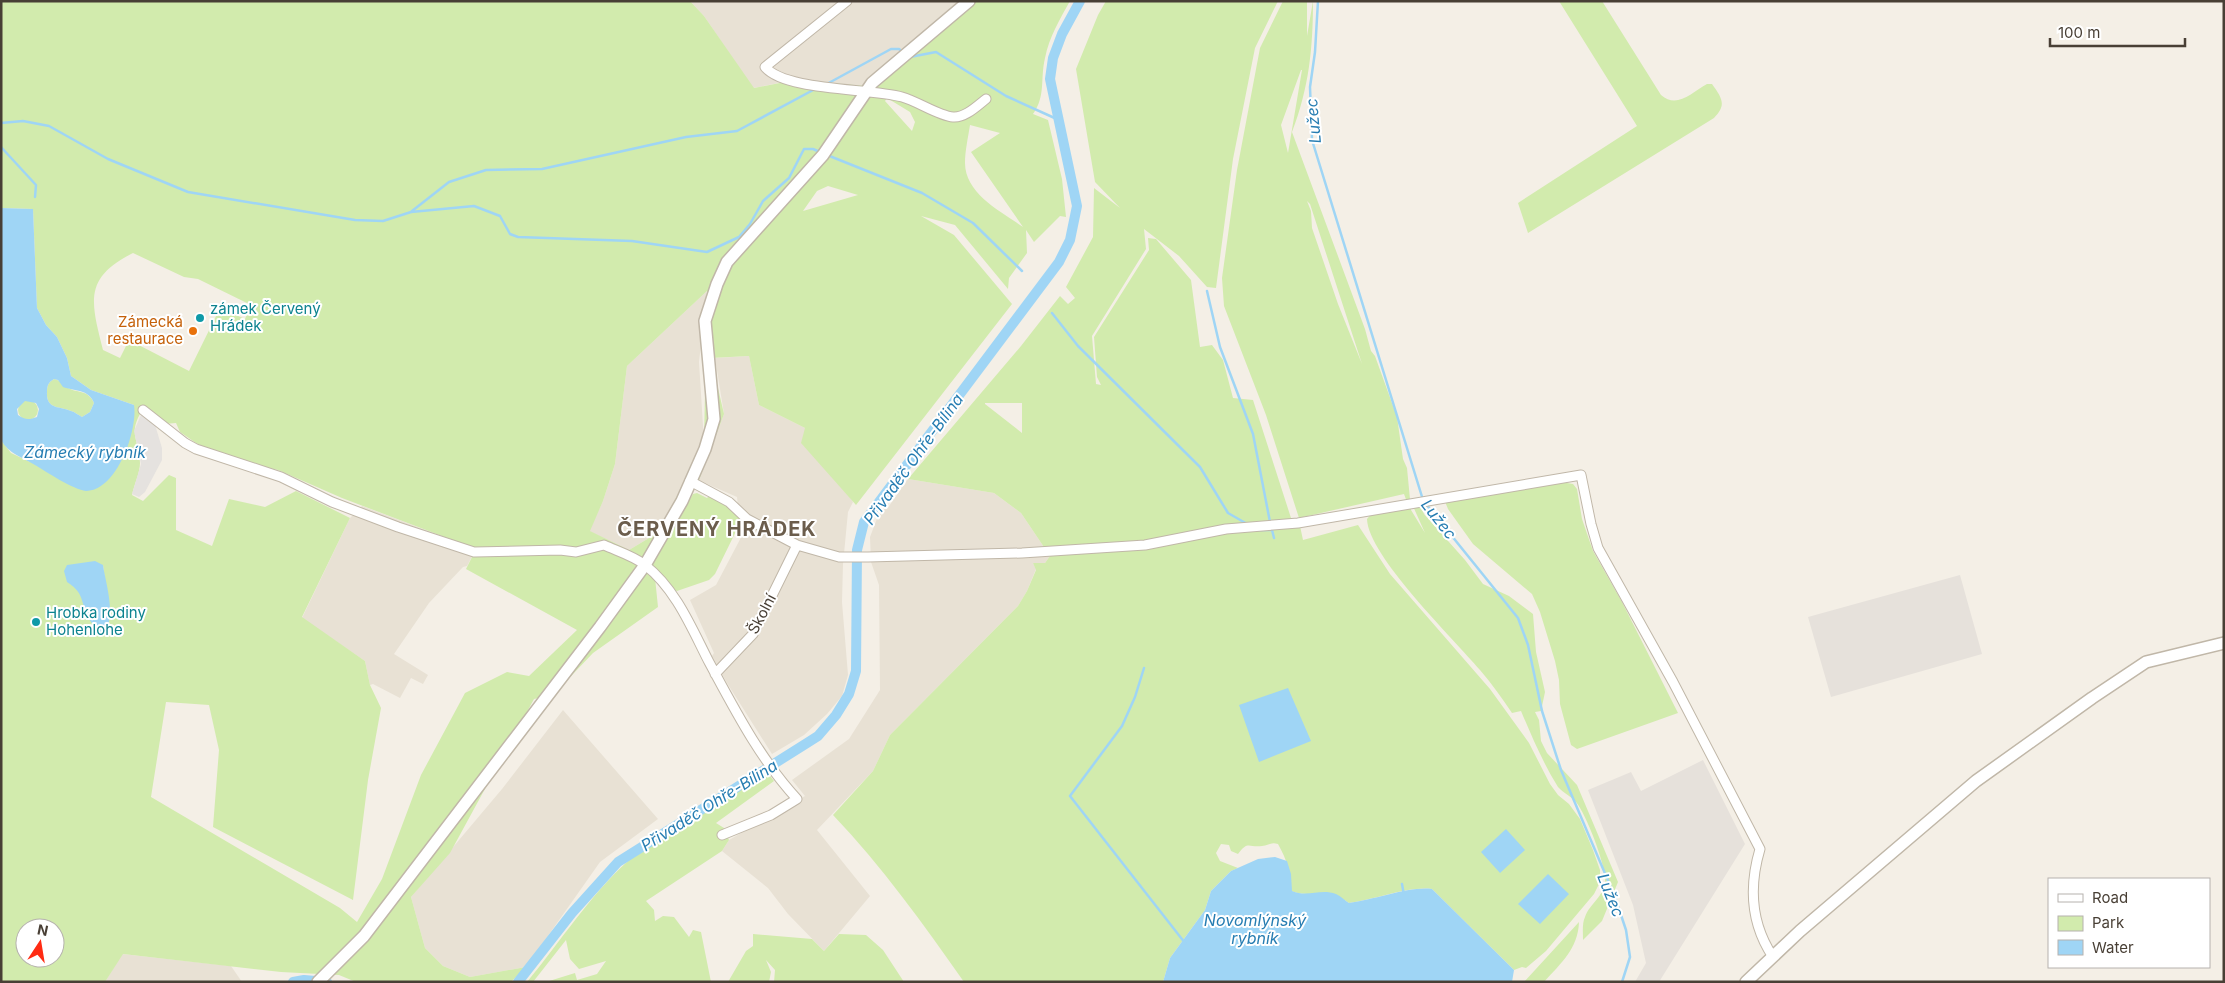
<svg xmlns="http://www.w3.org/2000/svg" width="2225" height="983" viewBox="0 0 2225 983" font-family="Inter,sans-serif">
	<style>
		.residential { fill: #e8e1d4 }
		.industrial { fill: #e6e1db }
		.green { fill: #d2ebad; fill-rule: evenodd }
		.parking { fill: #e5e2df }
		.water { fill: #9fd5f5; fill-rule: evenodd }
		.lines { fill: none; stroke-linecap: round; stroke-linejoin: round }
		.stream { stroke: #9fd5f5; stroke-width: 2.5 }
		.canal { stroke: #9fd5f5; stroke-width: 10 }
		.minor-casing { stroke: #c0b7a8; stroke-width: 11 }
		.tertiary-casing { stroke: #c0b7a8; stroke-width: 14 }
		.minor { stroke: #fff; stroke-width: 9 }
		.tertiary { stroke: #fff; stroke-width: 11 }
		.culture-dot { fill: #0f9aa8; stroke: #fff; stroke-width: 2 }
		.food-dot { fill: #e8710a; stroke: #fff; stroke-width: 2 }
		.labels { text-anchor: middle; stroke-width: 4; stroke-linejoin: round; paint-order: stroke }
		.culture-label { font-size: 15px; fill: #0d838f; stroke: #fff; text-anchor: start }
		.food-label { font-size: 15px; fill: #c56008; stroke: #fff; text-anchor: end }
		.street-label { font-size: 15px; fill: #483f35; stroke: #fff }
		.water-label { font-size: 16px; font-style: italic; fill: #267db2; stroke: #fff }
		.district-label { font-size: 20px; font-weight: bold; letter-spacing: 1px; fill: #6b5d4c; stroke: #fff }
	</style>
	<rect width="100%" height="100%" fill="#f4efe6"/>
	<path class="residential" d="M690,1H963L867,86L795,80L753,88L704,16Z
		M707,291L699,362L704,442L659,532L629,550L589,531L603,501L615,464L627,366Z
		M749,356L759,405L805,428L853,502L848,512L843,564L842,602L848,675L842,696L827,714L804,735L772,754L727,683L712,656L714,653L690,600L716,585L746,528L739,517L737,497L698,480L724,414L715,358Z
		M908,479L994,493L1021,513L1050,556L1045,563H1033L1036,569L1027,591L1018,606L890,735L873,771L817,830L870,896L824,951L788,914L768,888L722,851L729,840L805,796L792,780L849,739L880,690L879,585L871,562L870,537L878,516L884,508L887,509Z
		M362,506L476,549L467,566L463,567L429,603L394,654L428,675L423,684L411,678L400,698L373,684L370,685L365,661L302,618L350,518Z
		M563,710L658,819L600,862L526,967L470,977L443,966L425,948L411,897L502,789Z
		M122,954L231,966L242,982H105Z"/>
	<path class="industrial" d="M1960,575L1982,654L1831,697L1808,617Z
		M1703,760L1745,844L1659,982H1635L1646,963L1633,905L1588,790L1631,772L1641,791Z"/>
	<path class="green" d="M1,1H690L704,16L754,88L795,80L867,86L963,1H1070C1060,19 1049,37 1045,58C1040,79 1046,96 1033,114L1048,120L1062,179L1066,217L1060,216L1034,242L1026,230L1027,253L1009,278L1008,289L955,225L921,216L954,235L1012,304L856,505L801,443L805,428L759,405L749,356L711,358L724,414L699,480L675,525L693,494L697,493L707,498L709,496C720,502 737,508 741,521L715,574L709,580L677,591L672,589L654,568L658,607L593,653L553,695L534,699L450,853L411,897L425,948L443,966L470,977L526,967L511,982H356L339,975L281,972L123,954L105,982H1V440L11,453L30,462L134,405L91,390L71,376L67,358L57,337L46,325L37,308L33,209L1,208ZM887,98L910,112L915,122L912,131L885,101ZM970,125L1000,133L971,152L1023,227C1002,212 965,194 965,163C965,151 968,138 970,125ZM828,186L858,195L803,211L817,191ZM133,253L184,277L198,279L251,305L245,319L220,308L189,371L129,340L120,358L103,350C91,302 83,278 133,253ZM707,291L704,442L659,532L629,550L590,531L603,501L615,464L627,366ZM143,409L164,424L176,423L180,432L196,443L215,452L246,463L278,470L342,498L476,549L466,569L577,630L529,676L507,672L465,693L421,775L382,879L357,922L340,908L151,797L166,702L209,705L219,750L213,827L353,900L368,780L381,708L370,685L365,661L302,617L350,518L296,491L265,507L229,499L212,546L176,530V478L169,475L143,501L132,495C134,485 140,473 140,463C139,438 127,434 143,409ZM103,565L109,612L86,613L82,596L76,588ZM25,928H55V958H25Z
		M1106,1H1278L1255,48L1233,159L1216,288L1207,287L1179,256L1144,229L1146,249L1092,336L1096,384L1101,385L1097,377L1094,337L1149,250L1148,238L1156,239L1191,280L1200,347L1212,345L1223,360L1233,398L1253,400L1291,518L1300,526L1303,540L1358,525L1390,574L1490,689L1529,743L1550,784L1558,795L1569,804L1580,819L1593,850L1600,870V882L1594,894L1546,951L1526,968L1522,967L1514,970L1432,889C1408,886 1374,900 1349,903C1322,884 1316,900 1291,891C1291,873 1287,860 1278,844C1271,842 1269,845 1262,846C1249,848 1248,840 1238,854L1231,851L1229,845L1221,844L1216,853L1220,861L1238,868L1231,871L1211,891L1205,910L1170,958L1163,982H964C923,924 882,866 833,815L873,771L890,735L1018,606L1027,591L1036,570L1033,563H1045L1050,556L1021,513L994,493L908,479L1021,346L1060,296L1068,304L1075,298L1066,287L1093,237L1094,188L1120,208L1095,182L1076,69L1098,15ZM1022,403V433L985,404V403Z
		M1283,1H1307V36L1313,1C1313,48 1309,88 1292,132L1365,329L1371,351L1375,356L1397,417L1403,459L1407,468L1411,510L1425,533L1412,504L1420,502L1424,514L1465,560L1483,584L1509,596L1533,614L1536,652L1545,692L1541,711L1535,712L1539,720L1541,741L1547,753L1577,785L1618,882L1602,921L1583,940C1583,933 1582,923 1585,917C1590,903 1604,897 1605,881C1606,865 1586,814 1576,802C1571,796 1563,793 1558,787C1543,763 1532,737 1521,711L1512,713C1502,698 1492,684 1480,670C1454,639 1368,556 1367,519L1373,512L1408,505L1404,494L1299,518L1266,415L1224,306L1222,278L1237,170L1260,48ZM1301,70H1302L1288,153L1281,125ZM1307,201L1310,204L1362,364L1338,304L1312,228L1311,211Z
		M1559,1H1602L1661,95C1677,109 1691,93 1707,84H1712C1722,98 1727,105 1714,118L1528,233L1518,203L1637,126Z
		M54,379C61,380 62,385 68,388C77,393 89,390 94,403L90,412L82,417C78,415 75,412 71,411C60,406 46,410 47,392C47,385 49,382 54,379Z
		M18 410a10 10 0 1 1 20 0a10 10 0 1 1-20 0Z
		M1555,481L1573,484L1577,489L1582,519L1593,551L1622,602L1678,713L1577,749L1571,745L1560,704L1559,680L1555,661L1540,612L1532,594L1473,544L1448,509L1444,499Z
		M767,772L774,781L716,823L724,828L729,840L722,851L646,901L654,910L655,921L663,916L674,917L689,937L693,930L701,932L711,982H546L575,973L577,980L597,974L606,961L579,969L570,959L566,940L533,982H527C561,941 590,895 629,860Z
		M1579,922C1578,949 1561,963 1544,982H1524Z
		M753,934L812,939L824,951L839,934L866,935L883,950L904,982H774L775,970L766,960L771,972L769,982H728L746,951L753,946Z"/>
	<path class="parking" d="M143,410L153,418L162,448V460L145,492L139,497L132,494L141,464L134,431Z"/>
	<path class="water" d="M1,208L33,209L37,308L46,325L57,337L67,358L71,376L91,390L134,405C138,430 117,491 86,491C74,490 45,471 35,465C22,457 9,454 1,440ZM54,379L58,380L63,387C74,391 89,389 94,403L90,412L82,417C78,415 75,412 71,411C60,406 46,410 47,392C47,385 49,382 54,379ZM25,401L36,403L39,409L37,417C29,420 25,420 18,415L17,409Z
		M95,561L103,565C106,585 116,614 105,632H99C94,626 88,619 86,612C80,596 82,592 67,582L64,571L67,565Z
		M1288,688L1311,741L1259,762L1239,705Z
		M1506,829L1525,850L1500,873L1481,852Z
		M1275,857L1287,861L1291,874L1292,891C1308,898 1320,888 1336,894C1341,896 1345,901 1349,903C1374,900 1410,886 1432,889L1514,970L1512,982H1163L1170,958L1205,910L1211,891L1231,871L1258,859Z
		M1548,874L1569,894L1540,924L1518,904Z"/>
	<g class="lines">
		<path class="stream" d="M1318,1L1315,52L1310,87L1312,140L1423,500
			M910,57L936,52L1006,96L1059,120
			M825,85L891,49H899L904,53
			M1,123L23,121L49,126L108,159L188,192L355,220L383,221L411,212L474,206L500,216L510,234L518,237L632,241L707,252L739,237L750,224L763,201L789,178L804,149H813L820,152
			M1,147L36,185L35,197
			M827,155L922,193L973,223L1022,271
			M412,211L449,182L486,170L542,169L686,137L737,131L815,89
			M1207,291L1220,347L1253,434L1270,522
			M1052,313L1078,346L1200,467L1228,513L1249,525
			M1426,504L1518,618L1528,645L1542,711L1561,770L1615,897L1626,930L1630,957L1622,982
			M1258,530H1272L1274,538
			M1144,668L1135,697L1122,726L1070,796L1185,943
			M1402,884L1404,895"/>
		<path class="canal" d="M293,982L304,980L327,982
			M518,982L572,913L618,862L807,743L818,736L836,715L849,694L856,671L857,550L864,522L1059,262L1070,240L1077,206L1050,79L1053,58L1062,34L1080,1"/>
		<g class="minor-casing">
			<path id="minor" d="M847,1L765,67C785,91 869,88 902,97C917,101 939,116 953,117C965,118 977,106 986,99
				M143,410L185,443L196,449L281,477L332,502L398,527L474,552L560,550L576,552L604,545C617,551 634,556 645,565C676,589 692,629 709,662C735,710 760,759 797,799L771,815L722,835
				M690,481L729,502L747,519L797,545L839,557H868L1022,553L1145,545L1226,529L1298,523L1581,475L1591,524L1598,548L1673,682L1760,849C1749,886 1751,924 1773,957
				M715,674L753,634L797,545"/>
		</g>
		<g class="tertiary-casing">
			<path id="tertiary" d="M318,982L364,936L600,627L645,565L682,501L705,449L714,419L705,321L717,284L727,262L823,155L872,83L969,1
				M1746,982L1800,931L1976,781L2092,698L2146,662L2224,643"/>
		</g>
		<use href="#minor" class="minor"/>
		<use href="#tertiary" class="tertiary"/>
	</g>
	<g class="culture-dot">
		<circle cx="200" cy="318" r="5"/>
		<circle cx="36" cy="622" r="5"/>
	</g>
	<circle class="food-dot" cx="193" cy="331" r="5"/>
	<g class="labels">
		<g class="culture-label">
			<text x="210" y="314">zámek Červený<tspan x="210" dy="17">Hrádek</tspan></text>
			<text x="46" y="618">Hrobka rodiny<tspan x="46" dy="17">Hohenlohe</tspan></text>
		</g>
		<g class="food-label">
			<text x="183" y="327">Zámecká<tspan x="183" dy="17">restaurace</tspan></text>
		</g>
		<g class="street-label">
			<text transform="translate(762 614) rotate(-62)" y="5">Školní</text>
		</g>
		<g class="water-label">
			<text transform="translate(1313 121) rotate(-95)" y="6">Lužec</text>
			<text x="85" y="458">Zámecký rybník</text>
			<text transform="translate(913 459) rotate(-54)" y="6">Přivaděč Ohře-Bílina</text>
			<text transform="translate(1439 519) rotate(52)" y="6">Lužec</text>
			<text transform="translate(709 805) rotate(-32)" y="6">Přivaděč Ohře-Bílina</text>
			<text transform="translate(1611 895) rotate(68)" y="6">Lužec</text>
			<text x="1255" y="926">Novomlýnský<tspan x="1255" dy="18">rybník</tspan></text>
		</g>
		<g class="district-label">
			<text x="717" y="536">ČERVENÝ HRÁDEK</text>
		</g>
	</g>
	<rect width="2225" height="983" fill="none" stroke="#483f35" stroke-width="5"/>
	<rect x="2048" y="878" width="162" height="90" fill="#ffffff" stroke="#b6b2ae"/>
	<rect x="2058" y="894" width="25" height="8" fill="#ffffff" stroke="#b6b2ae"/>
	<text x="2092" y="903" font-size="15" fill="#483f35">Road</text>
	<rect x="2058" y="916" width="25" height="15" fill="#d2ebad" stroke="#b6b2ae"/>
	<text x="2092" y="928" font-size="15" fill="#483f35">Park</text>
	<rect x="2058" y="940" width="25" height="15" fill="#9fd5f5" stroke="#b6b2ae"/>
	<text x="2092" y="953" font-size="15" fill="#483f35">Water</text>
	<g transform="translate(40 943) rotate(12)"><circle r="24" fill="#ffffff" stroke="#b6b2ae"/>
	<path d="M0-4L9 19L0 12L-9 19Z" fill="#ff2b13"/>
	<text y="-8" font-size="14" font-weight="bold" text-anchor="middle" fill="#483f35">N</text>
	</g>
	<path d="M2050 38v8h135v-8" fill="none" stroke="#483f35" stroke-width="2.5"/>
	<text x="2058" y="38" font-size="15" fill="#483f35" stroke="#ffffff" stroke-width="4" paint-order="stroke">100 m</text>
</svg>
